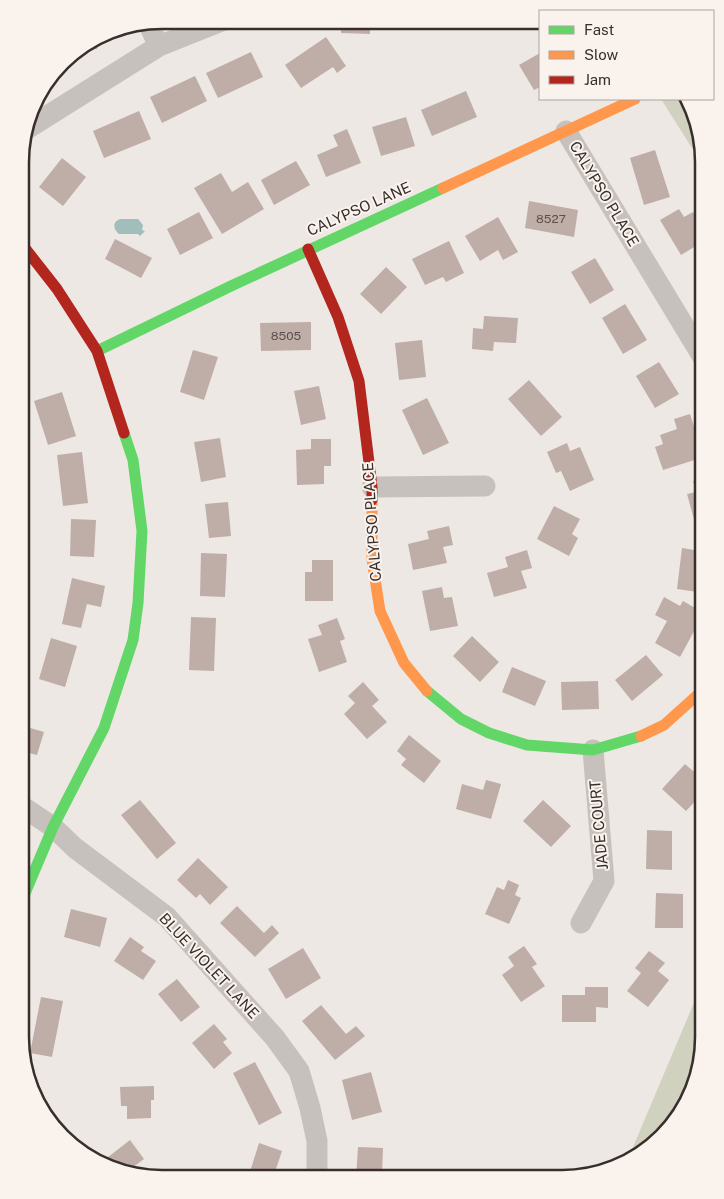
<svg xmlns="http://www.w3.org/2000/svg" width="724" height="1199" viewBox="0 0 724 1199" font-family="'Public Sans',sans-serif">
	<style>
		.green { fill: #d0d1bf }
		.water { fill: #a2bebc }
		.building { fill: #bfada8 }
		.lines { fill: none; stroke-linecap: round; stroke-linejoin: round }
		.street { stroke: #c7c1bd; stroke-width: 21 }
		.fast { stroke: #63d668; stroke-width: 11 }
		.slow { stroke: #ff974d; stroke-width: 11 }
		.jam { stroke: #b3261e; stroke-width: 11 }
		.labels { text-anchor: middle; stroke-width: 4; stroke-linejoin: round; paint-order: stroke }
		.number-label { font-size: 12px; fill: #5a4e4a }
		.street-label { font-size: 15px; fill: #382e2b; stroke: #f9f2ed }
		.rim { fill: none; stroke: #382e2b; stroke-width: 2.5 }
	</style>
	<rect width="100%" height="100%" fill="#ede8e4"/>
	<path class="green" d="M661,99H687L693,108L704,167Z
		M704,979V1047L675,1123L628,1159Z"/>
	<path class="water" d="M120,219H138L143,225L142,230L145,231L140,236L138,234H119C113,229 112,222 120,219Z"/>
	<path class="building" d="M341,21H370V34L341,33Z
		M326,37L346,66L337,73L333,67L301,88L285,65Z
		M96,38L97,49L77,50Z
		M251,52L263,77L218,98L206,73Z
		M540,53V87L534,90L519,65Z
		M195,76L207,101L162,123L150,97Z
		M466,91L477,117L432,136L421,110Z
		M139,111L151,139L104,158L93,131Z
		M406,117L415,146L381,156L372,127Z
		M347,129L361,163L326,177L317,155L338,146L333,135Z
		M655,150L670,197L644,205L630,158Z
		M62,158L86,177L63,206L39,187Z
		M296,161L310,185L274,205L261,180Z
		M221,173L232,192L248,182L264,209L222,234L194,188Z
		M529,201L578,210L574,237L525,228Z
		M679,209L684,217L693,212L704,230V241L681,255L660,220Z
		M199,212L213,238L180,255L167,229Z
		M498,217L518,252L503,260L498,250L480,261L465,236Z
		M115,239L152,258L141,278L105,259Z
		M449,241L464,273L446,282L443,277L425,285L412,259Z
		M595,258L614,290L590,304L571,272Z
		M704,264V284L695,268Z
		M386,267L407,287L381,314L360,294Z
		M625,304L647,340L623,354L602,318Z
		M484,316L518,318L516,343L494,342L493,351L472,349L473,328L483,329Z
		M311,322V350L261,351L260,323Z
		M422,340L426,377L399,380L395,343Z
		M193,350L218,357L204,400L180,392Z
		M659,362L679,394L655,408L636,376Z
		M529,380L562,417L541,436L508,399Z
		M319,386L326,419L301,425L294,391Z
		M62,392L76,436L48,445L34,401Z
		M427,398L449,443L423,455L402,410Z
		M690,414L704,457L663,470L655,447L663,444L660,435L677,429L674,419Z
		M220,438L226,477L201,482L194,442Z
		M311,439H331V466H324V484L297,485L296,450L311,449Z
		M567,443L570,451L580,447L594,480L570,491L561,471L556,473L547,452Z
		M82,452L88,503L63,506L57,455Z
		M704,478V521L695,523L687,494L696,492L693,481Z
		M228,502L231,536L209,538L205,504Z
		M554,506L580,519L572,534L578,538L569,556L537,539Z
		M71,519L96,520L94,557L70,556Z
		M449,526L453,545L443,547L447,563L413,570L408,544L429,539L427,531Z
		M701,541H704V593L677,589L682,548L700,551Z
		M527,550L532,568L521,571L527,588L494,597L487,573L508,567L505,557Z
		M201,553L227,554L225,597L200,596Z
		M312,560H333V601H305V572H312Z
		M72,578L105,586L101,607L87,604L81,628L62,624Z
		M442,587L444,598L452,597L458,626L430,631L422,591Z
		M664,597L680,606L683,601L704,613L680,657L655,643L667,621L655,615Z
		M191,617L216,618L214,671L189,670Z
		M337,618L345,639L340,641L347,662L319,672L308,639L322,635L318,625Z
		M472,636L499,662L480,682L453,656Z
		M51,638L77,646L65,687L39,679Z
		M646,655L663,675L632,701L615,680Z
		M512,667L546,681L535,706L502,692Z
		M598,681L599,709L562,710L561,682Z
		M363,682L379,700L372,706L387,722L367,739L344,714L355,703L348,696Z
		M20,725L44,732L37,755L20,751Z
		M409,735L441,761L424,783L401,765L406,759L397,751Z
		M685,764L700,777L696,781L704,788V792L686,811L662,789Z
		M486,780L501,784L491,819L456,809L462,784L483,790Z
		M140,800L176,843L157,859L121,815Z
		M543,800L571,826L551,847L523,821Z
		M647,830L672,831V870L646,869Z
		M198,858L228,887L210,905L200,894L196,898L177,880Z
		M508,880L519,885L515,895L521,898L509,924L485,914L497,887L504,890Z
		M656,893L683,894V928H655Z
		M237,906L264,933L272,925L279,933L255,957L220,923Z
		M71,909L107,918L100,947L64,937Z
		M130,937L144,947L141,951L156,961L143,980L114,961Z
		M524,946L537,964L532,967L545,986L521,1002L502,975L514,966L508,957Z
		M303,948L321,978L286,999L268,969Z
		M649,951L665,963L658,971L669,980L648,1007L627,991L641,973L635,968Z
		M177,979L200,1007L181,1022L158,994Z
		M585,987H608V1008L596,1007V1022H562V995H585Z
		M41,997L63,1001L52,1057L30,1053Z
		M321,1005L346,1034L356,1026L365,1036L335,1060L302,1021Z
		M214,1024L227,1039L223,1042L232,1053L214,1069L192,1043Z
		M255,1062L282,1113L259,1125L233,1073Z
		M371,1072L382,1112L352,1120L342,1080Z
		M154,1086V1100H151V1118L127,1119V1106H121L120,1087Z
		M130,1140L144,1159L128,1171L103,1161Z
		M259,1143L282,1151L273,1178H248Z
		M358,1147L383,1148L382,1176H393V1178H356Z"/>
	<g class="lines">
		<path class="street" d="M148,23L159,46
			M25,130L159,46L224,20
			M566,131L704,359
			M372,487L485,486
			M20,805L53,827L75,848L167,917L275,1038L299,1071L310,1108L317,1141V1178
			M581,923L604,881L593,750"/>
		<path class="fast" d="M97,351L231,286L443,188
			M427,691L461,719L489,733L527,745L593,750L641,736
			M20,905L53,827L104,728L133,640L138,603L142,531L133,460L124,433"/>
		<path class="slow" d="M443,188L635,99
			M372,500V559L380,611L404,663L427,691
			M641,736L664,725L704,689"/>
		<path class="jam" d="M21,243L57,289L97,351L124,433
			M308,249L338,317L359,381L372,487V500"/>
	</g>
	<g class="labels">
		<g class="number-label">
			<text x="551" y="223">8527</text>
			<text x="286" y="340">8505</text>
		</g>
		<g class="street-label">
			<text transform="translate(604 194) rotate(59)" y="5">CALYPSO PLACE</text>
			<text transform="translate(359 209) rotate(-24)" y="5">CALYPSO LANE</text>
			<text transform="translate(372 522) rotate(-94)" y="5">CALYPSO PLACE</text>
			<text transform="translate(599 825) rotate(-95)" y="5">JADE COURT</text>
			<text transform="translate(209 966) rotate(47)" y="5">BLUE VIOLET LANE</text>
		</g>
	</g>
	<path d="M0 0H724V1199H0ZM162 29H562A133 133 0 0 1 695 162V1037A133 133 0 0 1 562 1170H162A133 133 0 0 1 29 1037V162A133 133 0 0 1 162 29Z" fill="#f9f2ed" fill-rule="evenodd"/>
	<path class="rim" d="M162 29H562A133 133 0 0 1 695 162V1037A133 133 0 0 1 562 1170H162A133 133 0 0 1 29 1037V162A133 133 0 0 1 162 29Z"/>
	<rect x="539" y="10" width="175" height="90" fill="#f9f2ed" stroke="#aca49f"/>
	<rect x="549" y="26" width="25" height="8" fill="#63d668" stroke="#aca49f"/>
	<text x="584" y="35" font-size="15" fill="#382e2b">Fast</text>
	<rect x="549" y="51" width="25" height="8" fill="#ff974d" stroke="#aca49f"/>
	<text x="584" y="60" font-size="15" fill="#382e2b">Slow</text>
	<rect x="549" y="76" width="25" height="8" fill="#b3261e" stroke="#aca49f"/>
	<text x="584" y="85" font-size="15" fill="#382e2b">Jam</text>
</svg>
